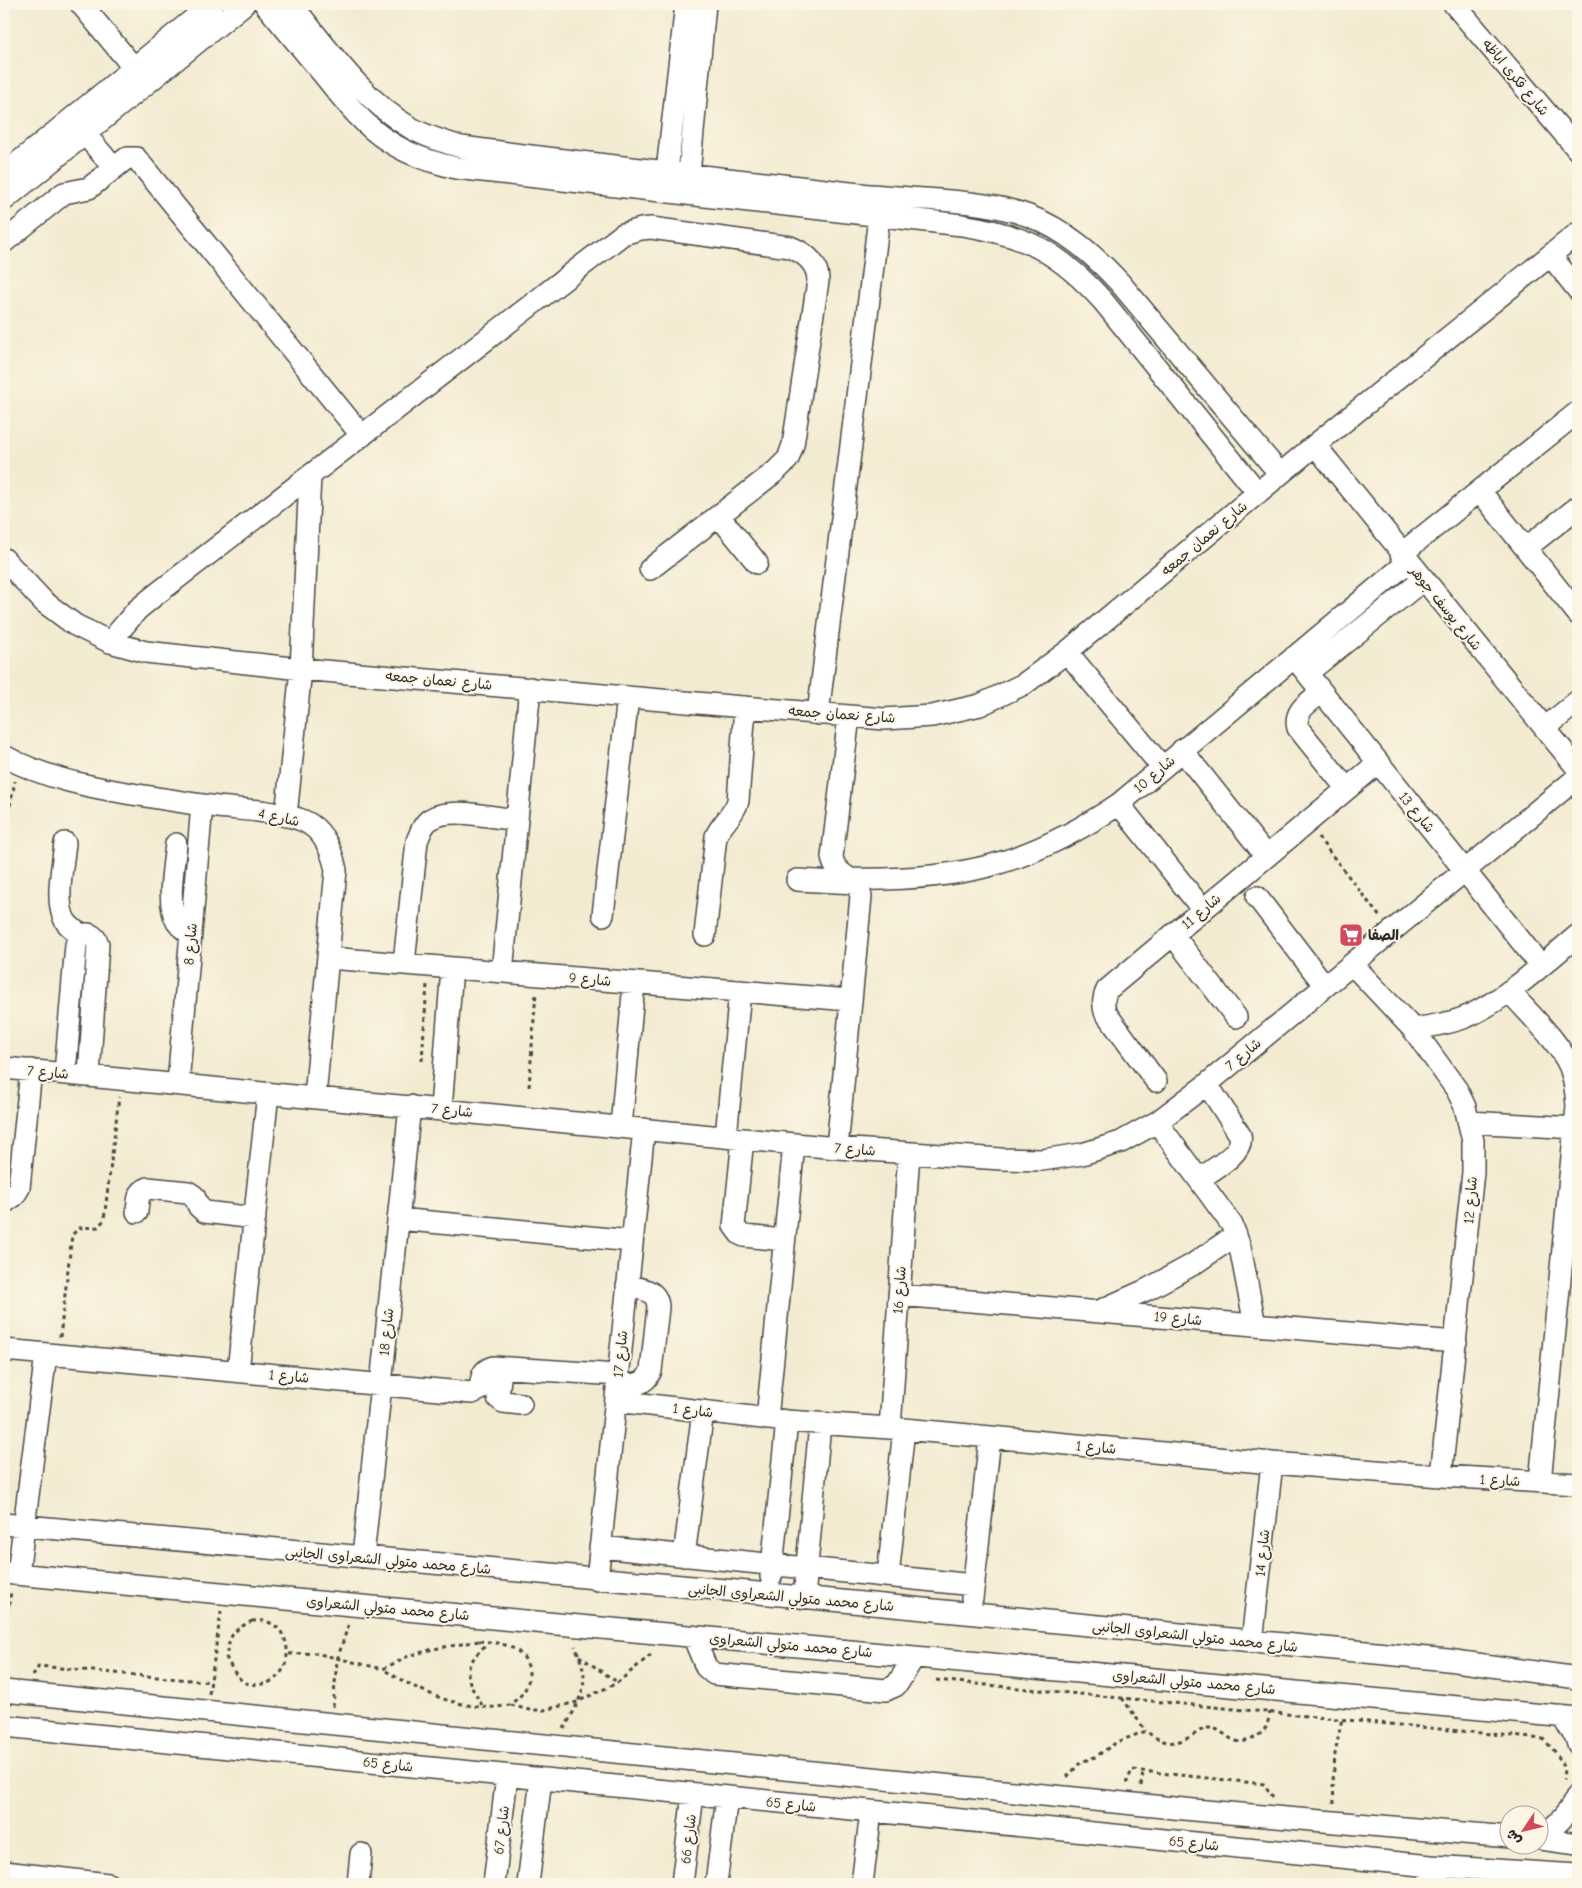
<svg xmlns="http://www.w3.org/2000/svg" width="1582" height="1888" viewBox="0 0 1582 1888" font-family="'Comic Neue','Playpen Sans Arabic',sans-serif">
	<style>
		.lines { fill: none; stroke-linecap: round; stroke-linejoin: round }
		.minor-casing { stroke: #494844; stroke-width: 24 }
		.path { stroke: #494844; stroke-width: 3; stroke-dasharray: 4 4; stroke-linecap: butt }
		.minor { stroke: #fff; stroke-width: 21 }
		.labels { text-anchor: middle; stroke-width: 4; stroke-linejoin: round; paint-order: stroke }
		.street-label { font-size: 14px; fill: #2b2b2b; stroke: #fcf5e5 }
		.poi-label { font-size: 14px; font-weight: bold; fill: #2b2b2b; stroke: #fcf5e5; text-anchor: start }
	</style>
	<rect width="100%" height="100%" fill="#fcf5e5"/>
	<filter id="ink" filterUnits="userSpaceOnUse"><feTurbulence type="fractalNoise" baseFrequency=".02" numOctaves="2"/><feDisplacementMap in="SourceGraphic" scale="10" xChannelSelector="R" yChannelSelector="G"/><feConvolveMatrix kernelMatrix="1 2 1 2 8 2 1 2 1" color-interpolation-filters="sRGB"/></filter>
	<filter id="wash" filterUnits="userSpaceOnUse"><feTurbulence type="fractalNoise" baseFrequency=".0096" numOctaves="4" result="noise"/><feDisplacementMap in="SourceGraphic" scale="20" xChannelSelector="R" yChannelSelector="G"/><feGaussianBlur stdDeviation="1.12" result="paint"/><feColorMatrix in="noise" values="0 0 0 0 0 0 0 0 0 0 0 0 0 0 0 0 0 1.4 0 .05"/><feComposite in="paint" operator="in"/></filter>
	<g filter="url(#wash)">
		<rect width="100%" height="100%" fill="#f3ebd1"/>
	</g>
	<g filter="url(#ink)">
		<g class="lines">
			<g class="minor-casing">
				<path id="minor" d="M81,4L143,79
					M265,4C285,28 304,51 324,75C343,99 362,124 388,141C409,155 432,162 456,168L962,225C1026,235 1059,252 1103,301L1258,493
					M291,4C326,46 363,101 411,128C427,137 444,142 461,147C594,165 727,178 860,194C913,200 980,198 1029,216C1066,230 1094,255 1120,283L1280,474
					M1454,4L1578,150
					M85,134L114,168
					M667,171L686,4
					M4,174L212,4
					M689,174L705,4
					M4,200L244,4
					M4,242L64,193L89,188L127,158H136L362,436
					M1551,256L1578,290
					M1315,445L1578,769
					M1480,491L1578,614
					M719,516L757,563
					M1526,548L1578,507
					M1401,554L1578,412
					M4,559L44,602L75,625L110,642L146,652L301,669L884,719L932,716L980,705L1024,684L1067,652L1315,445L1578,233
					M110,642L137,610L154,596L623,234L641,229L651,228L790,247C805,253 818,263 818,281L793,445L788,459L776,471L650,569
					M1067,652L1162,767
					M1294,657L1541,966
					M1307,673L1423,580
					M1322,692C1310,702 1293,710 1298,728L1347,789
					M818,714L881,201
					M1545,728L1578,701
					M1182,750L1266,856
					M4,756C46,779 91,787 138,795C165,799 191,804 218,807C243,810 281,811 304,821C324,830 332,851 336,870L315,1097
					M1119,804L1203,910
					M286,816L301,669L310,476
					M65,843C63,864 54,904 66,922C70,927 75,931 81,935
					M176,844C174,864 166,904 177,922C181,927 186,931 191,935
					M851,879C960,881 1028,865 1119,804L1408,562
					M797,880L856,883
					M1257,897L1325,986
					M603,915L628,697
					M705,935L716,836C722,823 734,815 738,801L745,707
					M1173,935L1236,1017
					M329,958L850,1000
					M404,963L417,841C420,834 422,826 428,821C446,805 495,818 517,820
					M1352,964L1413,1029L1457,1090L1465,1107L1473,1141V1172L1441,1476
					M502,972L530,688
					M1509,991C1529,1014 1558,1040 1570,1067C1575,1080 1576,1092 1577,1106L1540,1482
					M1413,1029C1431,1026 1449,1024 1466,1017C1508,998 1543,964 1578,935
					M4,1068L837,1148L1001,1159L1042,1160L1082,1154L1121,1142L1157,1122L1207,1084L1578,777
					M65,1073L76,945C79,931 93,930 98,944L89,1075
					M1156,1081L1105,1012C1103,1003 1103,998 1107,990L1378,763
					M178,1084L202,805
					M441,1109L452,968
					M1157,1122L1232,1225L1240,1247L1255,1325
					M1469,1122L1576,1128
					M621,1127L634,983
					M726,1137L740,991
					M743,1139L734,1226L740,1234L744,1236L784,1240
					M837,1148L861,896C856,875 835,877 832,857L849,716
					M1199,1179C1212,1170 1245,1153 1240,1135L1207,1084
					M4,1203L14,1196L19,1188L31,1070
					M137,1212C138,1202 137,1192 148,1188L188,1192L194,1196L199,1207L205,1212L255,1218
					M398,1219L632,1241
					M899,1295L1456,1342
					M1099,1311L1146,1290L1192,1265L1236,1235
					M4,1350L472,1393L479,1390C483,1380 479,1371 493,1367L618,1375
					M501,1368L498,1398L503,1402L521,1404
					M238,1371L268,1093
					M617,1384C632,1385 644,1387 651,1371L658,1307C657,1289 642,1289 627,1286
					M616,1401L787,1421L904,1429L1272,1463L1441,1476L1578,1484
					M767,1419L794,1144
					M890,1428L909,1153
					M4,1524L770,1594L1448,1660L1578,1678
					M600,1547L974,1585
					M684,1556L703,1411
					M363,1557L410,1106
					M4,1573L1578,1718
					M18,1574L46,1354
					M888,1576L904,1429
					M771,1577L787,1421
					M597,1580L644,1129
					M804,1598L820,1424
					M972,1599L990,1438
					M693,1636L706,1667L714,1674L886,1690L895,1686L898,1683L914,1657
					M1252,1642L1272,1463
					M4,1691L1194,1810L1510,1837
					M1561,1716L1575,1735L1578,1744
					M4,1726L1431,1866L1578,1875
					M1540,1839C1555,1826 1571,1813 1578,1793
					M1540,1839L1578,1844
					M4,1872L108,1884
					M358,1884L361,1854
					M494,1884L507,1776
					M528,1884L541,1779
					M682,1884L693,1794
					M716,1884L727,1797
					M862,1884L871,1812
					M1429,1884L1431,1866"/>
			</g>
			<path class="path" d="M10,806L15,781
				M1318,837L1380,917
				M422,1061L427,984
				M529,1087L536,992
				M60,1337L72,1235L79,1228L98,1227L104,1220L119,1097
				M252,1621C256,1621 261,1620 264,1621C295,1627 295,1678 263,1684C258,1685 249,1685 244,1682C236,1677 230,1665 226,1657C230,1634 232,1631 252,1621Z
				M4,1637L11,1591
				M479,1641C492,1642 504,1643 516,1650C533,1661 533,1685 518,1698C515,1700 512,1704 509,1705C469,1715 415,1690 383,1669L406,1657L433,1649Z
				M289,1654L315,1653L383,1669
				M579,1656L617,1682
				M33,1676L39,1666L211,1682
				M936,1680L1543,1739C1554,1750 1567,1763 1563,1780
				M209,1694L221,1611
				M1122,1698L1146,1731
				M482,1705C463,1675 462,1667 489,1642
				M511,1705L529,1710H544L577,1702L617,1683L653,1653
				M333,1707L337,1660L349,1623
				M564,1729C573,1712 588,1689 583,1669C581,1661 578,1653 575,1646
				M1067,1777L1081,1762L1095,1757L1117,1742L1146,1731C1164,1745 1175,1746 1195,1734C1198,1732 1204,1728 1208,1728C1220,1727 1226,1738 1236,1741C1246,1744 1261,1736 1266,1727C1268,1723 1269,1717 1270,1712
				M1125,1782H1127L1132,1770L1264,1784L1273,1797
				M1141,1786L1143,1772
				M1334,1804L1333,1782L1335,1754L1342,1718"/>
			<use href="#minor" class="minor"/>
		</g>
	</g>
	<defs>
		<g id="supermarket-square" transform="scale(1.25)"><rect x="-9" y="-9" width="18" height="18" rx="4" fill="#d1495b" stroke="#fcf5e5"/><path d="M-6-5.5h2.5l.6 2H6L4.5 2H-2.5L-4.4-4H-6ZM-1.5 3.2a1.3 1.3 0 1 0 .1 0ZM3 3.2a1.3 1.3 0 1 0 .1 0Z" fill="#fff"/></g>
	</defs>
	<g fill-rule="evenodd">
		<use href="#supermarket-square" x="1351" y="935"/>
	</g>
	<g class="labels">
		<g class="street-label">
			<text transform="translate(1516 77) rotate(50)" y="5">شارع فكرى اباظه</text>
			<text transform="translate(1204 538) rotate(-40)" y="5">شارع نعمان جمعه</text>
			<text transform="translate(1446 608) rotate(51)" y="5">شارع يوسف جوهر</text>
			<text transform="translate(439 680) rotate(5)" y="5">شارع نعمان جمعه</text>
			<text transform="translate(842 714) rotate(4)" y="5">شارع نعمان جمعه</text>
			<text transform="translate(1154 774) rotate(-40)" y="5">شارع 10</text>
			<text transform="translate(1417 812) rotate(51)" y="5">شارع 13</text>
			<text transform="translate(279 817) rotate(12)" y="5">شارع 4</text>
			<text transform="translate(1201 911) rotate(-40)" y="5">شارع 11</text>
			<text transform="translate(190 944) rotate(-85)" y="5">شارع 8</text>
			<text transform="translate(590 979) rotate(5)" y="5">شارع 9</text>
			<text transform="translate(1243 1054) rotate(-40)" y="5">شارع 7</text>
			<text transform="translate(48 1072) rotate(5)" y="5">شارع 7</text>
			<text transform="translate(452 1110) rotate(6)" y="5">شارع 7</text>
			<text transform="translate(855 1149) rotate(4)" y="5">شارع 7</text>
			<text transform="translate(1470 1200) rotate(-85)" y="5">شارع 12</text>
			<text transform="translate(899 1290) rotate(-86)" y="5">شارع 16</text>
			<text transform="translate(1178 1318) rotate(5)" y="5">شارع 19</text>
			<text transform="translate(386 1332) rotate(-84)" y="5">شارع 18</text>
			<text transform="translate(620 1354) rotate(-84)" y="5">شارع 17</text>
			<text transform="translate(289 1376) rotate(5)" y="5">شارع 1</text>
			<text transform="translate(693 1410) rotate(7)" y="5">شارع 1</text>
			<text transform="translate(1096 1447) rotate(5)" y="5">شارع 1</text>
			<text transform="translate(1500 1480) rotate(3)" y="5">شارع 1</text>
			<text transform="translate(1262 1553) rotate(-84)" y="5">شارع 14</text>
			<text transform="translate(388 1560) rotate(5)" y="5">شارع محمد متولي الشعراوى الجانبى</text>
			<text transform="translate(791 1597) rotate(5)" y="5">شارع محمد متولي الشعراوى الجانبى</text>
			<text transform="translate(388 1608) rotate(5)" y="5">شارع محمد متولي الشعراوى</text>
			<text transform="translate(1195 1636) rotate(6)" y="5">شارع محمد متولي الشعراوى الجانبى</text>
			<text transform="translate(791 1645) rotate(5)" y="5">شارع محمد متولي الشعراوى</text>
			<text transform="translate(1194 1682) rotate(5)" y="5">شارع محمد متولي الشعراوى</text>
			<text transform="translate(388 1764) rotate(6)" y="5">شارع 65</text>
			<text transform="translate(791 1804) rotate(6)" y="5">شارع 65</text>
			<text transform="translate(501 1830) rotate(-83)" y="5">شارع 67</text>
			<text transform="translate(688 1839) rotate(-83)" y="5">شارع 66</text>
			<text transform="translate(1194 1843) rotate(6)" y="5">شارع 65</text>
		</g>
		<g class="poi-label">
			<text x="1368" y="940">الصفا</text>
		</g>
	</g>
	<rect width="1582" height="1888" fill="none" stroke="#fcf5e5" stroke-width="20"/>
	<g transform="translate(1524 1830) rotate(235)"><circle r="24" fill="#fcf5e5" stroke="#a8a49b"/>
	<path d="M0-4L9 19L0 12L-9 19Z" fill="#d1495b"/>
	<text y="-8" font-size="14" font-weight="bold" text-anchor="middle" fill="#2b2b2b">ش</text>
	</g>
</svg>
